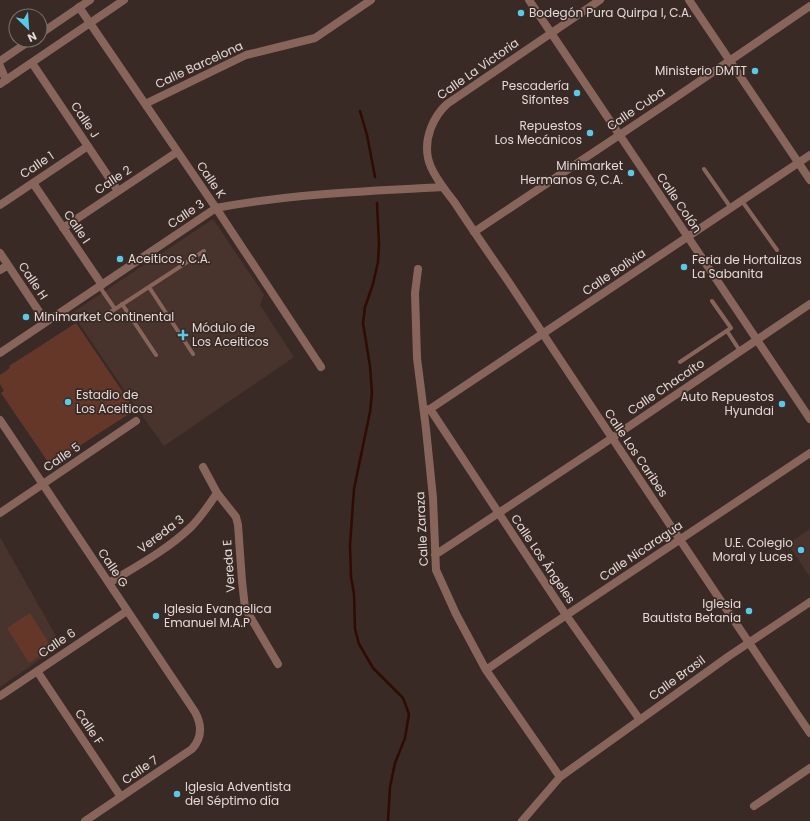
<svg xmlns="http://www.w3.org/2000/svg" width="810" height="821" viewBox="0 0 810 821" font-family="Poppins,sans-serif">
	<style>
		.built { fill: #48342d }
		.green { fill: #653728 }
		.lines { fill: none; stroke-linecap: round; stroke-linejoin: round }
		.stream { stroke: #300b02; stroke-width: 2.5 }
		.service { stroke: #88655a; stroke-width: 4 }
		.minor { stroke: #88655a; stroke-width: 8 }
		.tertiary { stroke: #88655a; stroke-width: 8 }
		.poi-dot { fill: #5ac8e6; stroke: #392a25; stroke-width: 1.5 }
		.labels { text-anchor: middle; stroke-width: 3.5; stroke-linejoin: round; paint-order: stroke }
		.poi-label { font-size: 12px; fill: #e2d8d5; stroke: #392a25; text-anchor: start }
		.street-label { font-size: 12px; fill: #e2d8d5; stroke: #392a25 }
	</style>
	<rect width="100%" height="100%" fill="#392a25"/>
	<path class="built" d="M213,219L264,295L260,305L294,357L164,446L133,403L72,313Z
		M810,529V577L788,544Z
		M0,537L61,645L0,687Z"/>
	<path class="green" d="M76,323L135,410L50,465L1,393L4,391L0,384V375L10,368L9,366Z
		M30,613L52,648L29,663L7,628Z"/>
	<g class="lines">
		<path class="stream" d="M360,111L367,135L375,177
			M377,203L379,244L378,262L373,284L365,307L363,323L370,366L372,393L370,412L354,489L350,545L351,577L354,594L355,629L359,644L373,668L403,698L409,714L405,738L395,763L390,787L388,821"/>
		<path class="service" d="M704,169L731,208
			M742,201L777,250
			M99,286L115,309
			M149,287L193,354
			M122,304L156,355
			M106,315L204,251
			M727,331L740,351
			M680,362L731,328L712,301"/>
		<path class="minor" d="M529,0L810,419
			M600,0L447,104C433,117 424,138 428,158C431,173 446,191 455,203C472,229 490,255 508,281C608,432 708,583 810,733
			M689,0L810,180
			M79,7L216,208L321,367
			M32,63L118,191
			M0,66L6,80
			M145,104L246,55L315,38L371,0
			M33,183L102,285
			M0,205L88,146
			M63,228L177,152
			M474,232L663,106L810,6
			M0,253L46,322
			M418,269L415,293L417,358L426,429L433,498L436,570L456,614L486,670L560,777
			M0,270L8,265
			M0,353L216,208C291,194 367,191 443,187
			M430,409L566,615L640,720
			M425,410L430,409L810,155
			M0,420L195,712C202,725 202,738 192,749L85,821
			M203,467L217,493L236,517L238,525L242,581L245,608L278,664
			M0,513L136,421
			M435,555L597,448L810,304
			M109,583C137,566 167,550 191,527C201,517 209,505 217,493
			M486,670L544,630L810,453
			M37,671L121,797
			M0,696L127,611
			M754,806L810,768
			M522,821L560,777L729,656L810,602"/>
		<path class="tertiary" d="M40,34L90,0
			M0,61L31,40
			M0,84L124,0"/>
	</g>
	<g class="poi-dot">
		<circle cx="521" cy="13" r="4"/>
		<circle cx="755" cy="71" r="4"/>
		<circle cx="577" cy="93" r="4"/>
		<circle cx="590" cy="133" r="4"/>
		<circle cx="631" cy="173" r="4"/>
		<circle cx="120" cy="259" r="4"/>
		<circle cx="684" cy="267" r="4"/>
		<circle cx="26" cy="317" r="4"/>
		<path d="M181 329h4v4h4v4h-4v4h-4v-4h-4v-4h4z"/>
		<circle cx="68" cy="402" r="4"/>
		<circle cx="782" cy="404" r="4"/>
		<circle cx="801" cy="550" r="4"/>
		<circle cx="749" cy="611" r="4"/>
		<circle cx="156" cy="616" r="4"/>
		<circle cx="177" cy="794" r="4"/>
	</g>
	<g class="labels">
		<g class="poi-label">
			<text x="529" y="17">Bodegón Pura Quirpa I, C.A.</text>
			<text x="747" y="75" text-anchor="end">Ministerio DMTT</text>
			<text x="569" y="90" text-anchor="end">Pescadería<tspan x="569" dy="14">Sifontes</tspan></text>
			<text x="582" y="130" text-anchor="end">Repuestos<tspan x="582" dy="14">Los Mecánicos</tspan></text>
			<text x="623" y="170" text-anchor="end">Minimarket<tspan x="623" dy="14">Hermanos G, C.A.</tspan></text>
			<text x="128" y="263">Aceiticos, C.A.</text>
			<text x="692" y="264">Feria de Hortalizas<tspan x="692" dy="14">La Sabanita</tspan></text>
			<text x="34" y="321">Minimarket Continental</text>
			<text x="192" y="332">Módulo de<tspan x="192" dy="14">Los Aceiticos</tspan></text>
			<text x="76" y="399">Estadio de<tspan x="76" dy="14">Los Aceiticos</tspan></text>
			<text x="774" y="401" text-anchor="end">Auto Repuestos<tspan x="774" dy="14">Hyundai</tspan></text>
			<text x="793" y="547" text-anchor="end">U.E. Colegio<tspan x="793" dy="14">Moral y Luces</tspan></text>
			<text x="741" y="608" text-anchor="end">Iglesia<tspan x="741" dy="14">Bautista Betania</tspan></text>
			<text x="164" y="613">Iglesia Evangelica<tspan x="164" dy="14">Emanuel M.A.P</tspan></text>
			<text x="185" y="791">Iglesia Adventista<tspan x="185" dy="14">del Séptimo día</tspan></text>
		</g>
		<g class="street-label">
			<text transform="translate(199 65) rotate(-25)" y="4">Calle Barcelona</text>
			<text transform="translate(478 69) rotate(-35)" y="4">Calle La Victoria</text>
			<text transform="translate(636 109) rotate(-34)" y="4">Calle Cuba</text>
			<text transform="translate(85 120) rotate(56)" y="4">Calle J</text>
			<text transform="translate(37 165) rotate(-34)" y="4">Calle 1</text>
			<text transform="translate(113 180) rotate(-34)" y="4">Calle 2</text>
			<text transform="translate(211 180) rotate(56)" y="4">Calle K</text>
			<text transform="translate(679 203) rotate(56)" y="4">Calle Colón</text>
			<text transform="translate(186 214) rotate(-34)" y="4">Calle 3</text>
			<text transform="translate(77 227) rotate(56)" y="4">Calle I</text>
			<text transform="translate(614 272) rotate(-34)" y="4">Calle Bolivia</text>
			<text transform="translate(33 281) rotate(56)" y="4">Calle H</text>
			<text transform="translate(666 387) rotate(-34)" y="4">Calle Chacaíto</text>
			<text transform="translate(636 453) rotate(56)" y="4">Calle Los Caribes</text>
			<text transform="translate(62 457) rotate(-34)" y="4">Calle 5</text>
			<text transform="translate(422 529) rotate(-93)" y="4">Calle Zaraza</text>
			<text transform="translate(161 534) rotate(-37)" y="4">Vereda 3</text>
			<text transform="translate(641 551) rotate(-34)" y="4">Calle Nicaragua</text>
			<text transform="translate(543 559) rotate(56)" y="4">Calle Los Ángeles</text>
			<text transform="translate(229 566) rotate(-94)" y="4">Vereda E</text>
			<text transform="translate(113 568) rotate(56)" y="4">Calle G</text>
			<text transform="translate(57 643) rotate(-34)" y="4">Calle 6</text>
			<text transform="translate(677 678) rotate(-36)" y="4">Calle Brasil</text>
			<text transform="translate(89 727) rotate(56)" y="4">Calle F</text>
			<text transform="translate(140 770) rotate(-34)" y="4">Calle 7</text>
		</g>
	</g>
	<g transform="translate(28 28) rotate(155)"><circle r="19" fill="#392a25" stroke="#7d706b"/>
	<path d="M0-3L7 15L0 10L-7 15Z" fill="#5ac8e6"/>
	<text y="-6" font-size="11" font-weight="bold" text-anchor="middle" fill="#e2d8d5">N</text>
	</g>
</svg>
